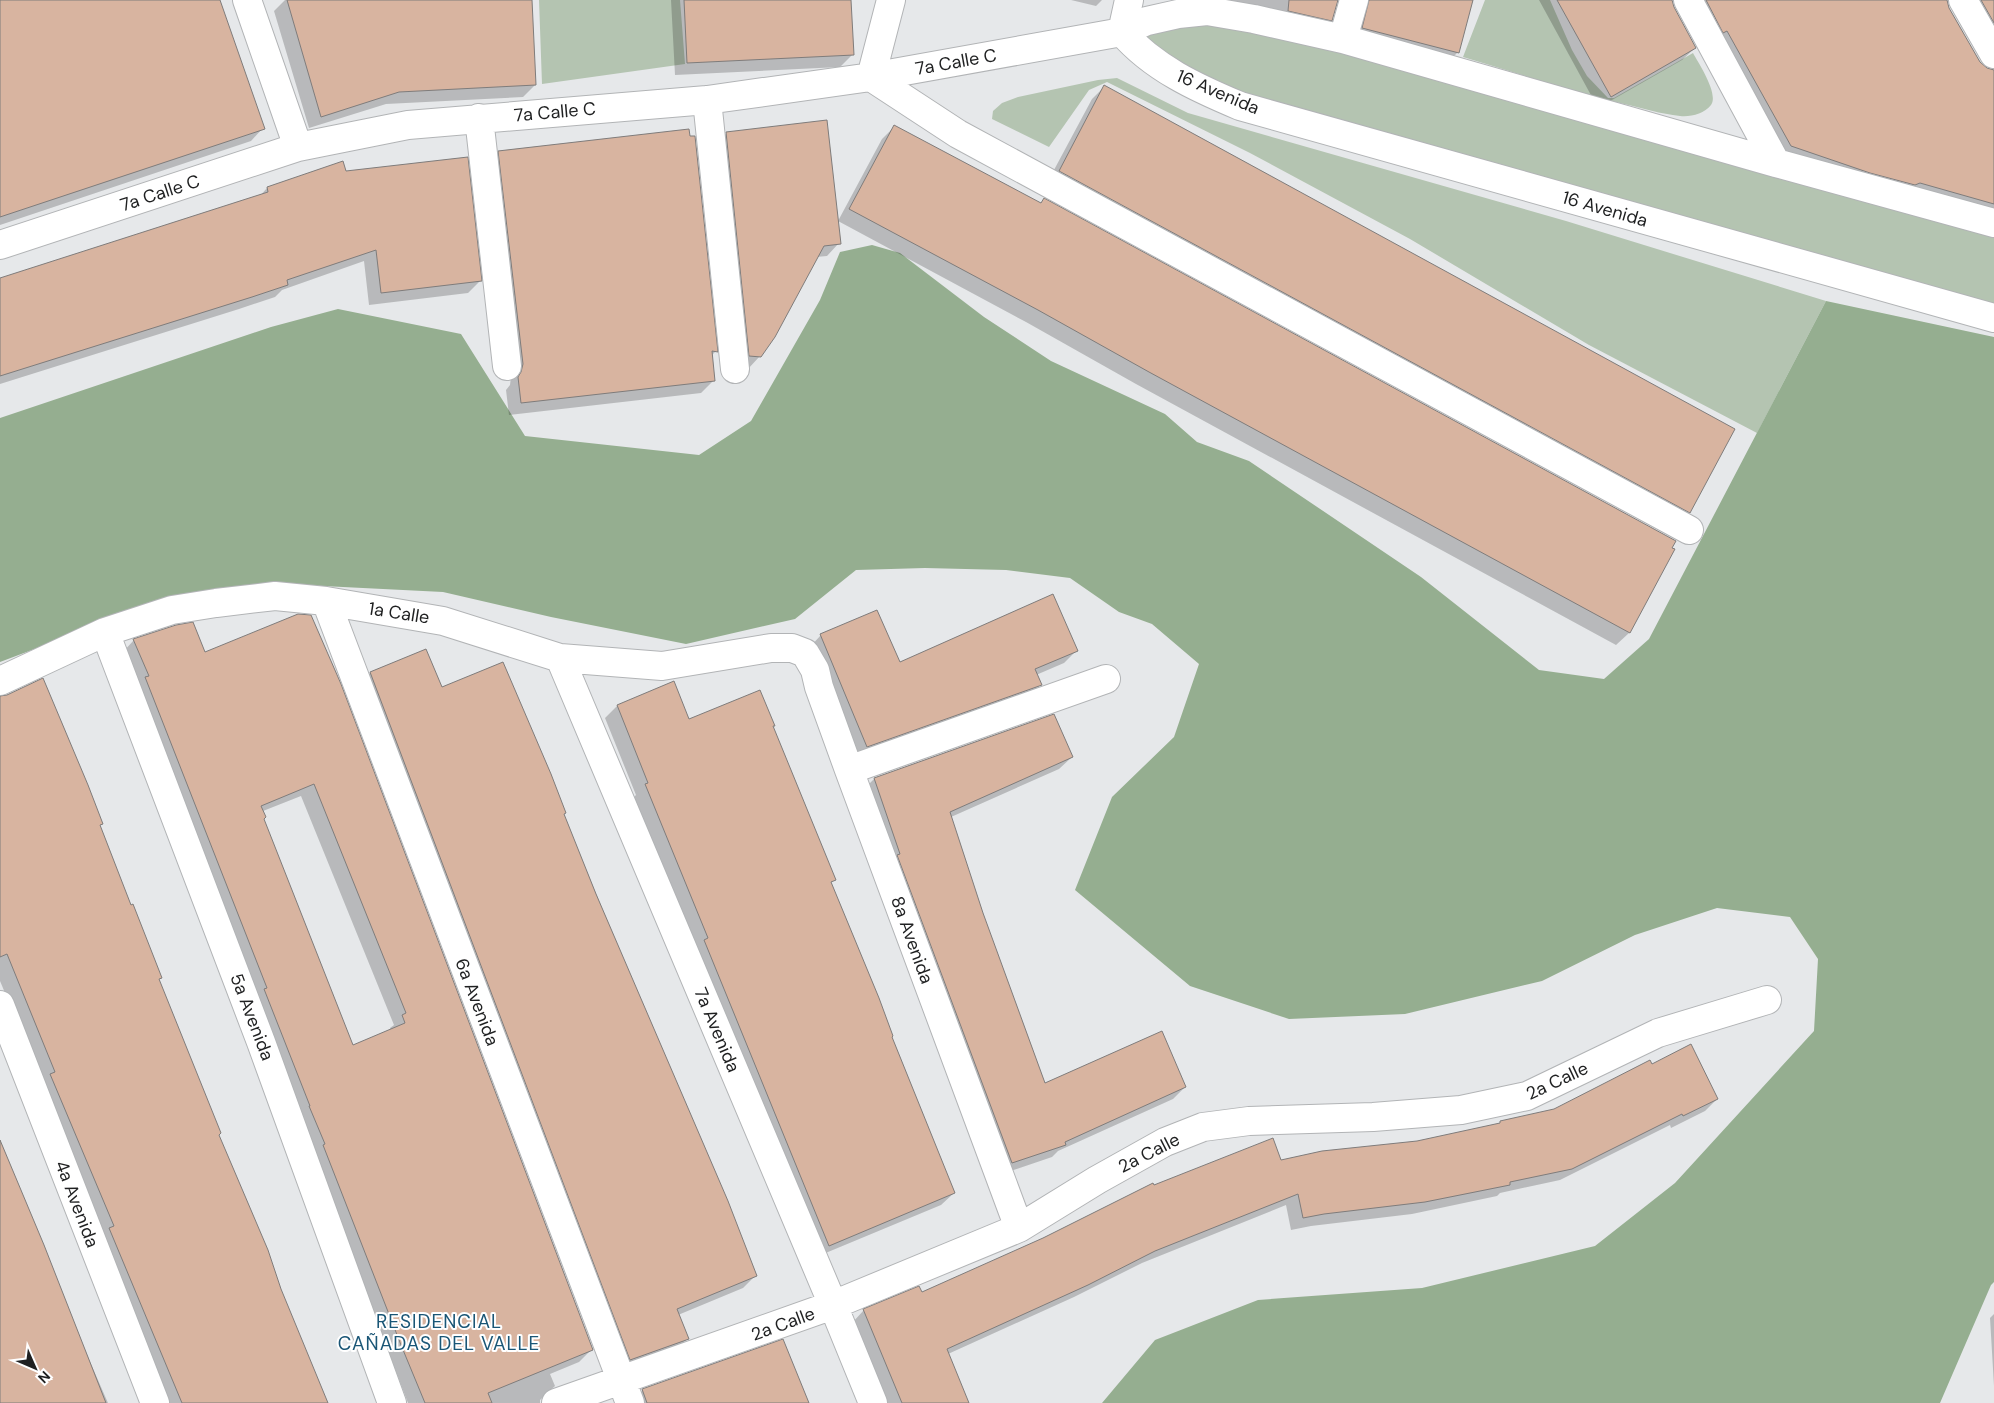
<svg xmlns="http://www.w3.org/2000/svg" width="1994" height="1403" viewBox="0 0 1994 1403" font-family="'DM Sans',sans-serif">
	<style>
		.green { fill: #b4c4b1 }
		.forest { fill: #95ae90 }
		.shadow { fill: #0003; fill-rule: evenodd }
		.building { fill: #d8b4a0; stroke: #7f7c7b; fill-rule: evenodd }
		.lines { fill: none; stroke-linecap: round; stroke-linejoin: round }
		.minor-casing { stroke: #b2b4b6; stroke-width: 30 }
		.minor { stroke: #fff; stroke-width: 28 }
		.labels { text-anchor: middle; stroke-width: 4; stroke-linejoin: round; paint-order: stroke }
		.street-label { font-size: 18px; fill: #1f2021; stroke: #fff }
		.neighbourhood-label { font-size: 19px; letter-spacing: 1px; fill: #1a5676; stroke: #fff }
	</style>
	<rect width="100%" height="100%" fill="#e6e8ea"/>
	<path class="green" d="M539,0H680L685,64L542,84Z
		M1485,0H1550L1572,50L1587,76L1608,98H1614L1693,53C1699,64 1719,94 1711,105C1704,114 1691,117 1680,116C1661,114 1642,108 1624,104C1570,91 1517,73 1463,57Z
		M1207,11L1994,223V317L1240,106L1128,39Z
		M1117,78L1188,113L1566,221L1826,301L1757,433L1589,345L1410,239L1250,153L1107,82L1089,90L1049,147L992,119L993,111L1002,103L1018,97L1098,80Z"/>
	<path class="forest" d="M872,245L900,253L984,317L1051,361L1165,414L1197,442L1249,461L1421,577L1539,670L1604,679L1649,639L1826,301L1994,337V1282L1991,1285L1940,1403H1102L1155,1340L1258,1300L1422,1288L1595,1246L1675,1183L1814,1031L1818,959L1790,917L1717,908L1635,935L1542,981L1405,1014L1289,1019L1190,986L1075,890L1112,797L1174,737L1199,664L1152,624L1119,612L1070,578L1006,570L925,568L856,570L795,619L686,644L551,617L443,592L303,585L69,636L0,662V418L271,327L338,309L461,334L525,436L699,455L751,421L820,300L840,252Z"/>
	<path class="shadow" d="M0,0H219L263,128L251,141L0,225Z
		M285,0H531L535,85L523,97L386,104L309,128L274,11Z
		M671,0H849L852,55L840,67L675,75Z
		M1071,0H1102L1096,6Z
		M1187,0H1336L1331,20L1319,32Z
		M1351,0H1471L1457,53L1445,65L1351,40Z
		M1539,0H1671L1673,8L1695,48L1682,60L1598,108Z
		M1685,0H1946L1948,8L1980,63L1986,69L1994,71V219L1779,158Z
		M1960,0H1994V56Z
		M1105,86L1689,512L1677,524L1047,183L1092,99Z
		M894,127L1040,204L1044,200L1673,550L1629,633L1616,645L1136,384L1026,322L838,221L882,139Z
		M727,133L839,243L827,256L816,257L760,356L748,369L714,145Z
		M499,152L716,351L711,356L714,380L701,393L509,415L506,390L510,385L511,377L487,165Z
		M345,173L480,281L468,293L369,305L364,261L282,290L275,297L239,309L0,384V279L260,196L267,188Z
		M298,615L592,1349L579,1362L550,1374L555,1386L540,1400V1403H408L122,653L134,640L204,654ZM301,796L394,1025L390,1028L391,1031L352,1047L263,819V811Z
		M821,635L899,664L1076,651L1064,663L1036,675L1040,685L1028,697L855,758L809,648Z
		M425,650L441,689L563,814L755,1276L743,1288L678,1315L687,1339L675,1351L618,1372L358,685L370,673Z
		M0,697L99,826L218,1135L326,1403H160L43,1083L0,981Z
		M617,706L688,721L772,727L835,879L830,883L954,1193L941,1205L816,1257L633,798L636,795L605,718Z
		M1072,757L1059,769L951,817L982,913L1045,1084L1185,1087L1173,1099L1058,1151L1052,1157L999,1175L862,791L874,779Z
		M1652,1065L1717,1099L1705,1111L1671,1128L1670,1125L1560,1180L1500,1193L1497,1196L1412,1214L1311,1226L1291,1230L1286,1205L1142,1263L1074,1297L948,1354L967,1403H884L852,1323L864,1310L921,1293L1044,1239L1153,1186L1280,1161L1417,1142L1498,1125L1501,1122L1554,1110Z
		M0,1140L74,1325L108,1403H0Z
		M1994,1314V1386L1990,1318Z
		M643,1390L809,1403H630Z"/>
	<path class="building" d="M0,0H220L265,129L0,217Z
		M287,0H532L536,85L399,92L321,117Z
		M684,0H851L854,55L687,63Z
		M1289,0H1338L1332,21L1288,11Z
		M1369,0H1473L1459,53L1362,28Z
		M1557,0H1672L1674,7L1696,48L1611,97Z
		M1706,0H1947L1949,8L1980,62L1987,68L1994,70V204L1920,183L1915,185L1870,173L1791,146L1727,31L1723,33Z
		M1981,0H1994V23Z
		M1104,85L1735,429L1690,513L1059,171Z
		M827,120L841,244L824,246L775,337L761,357L749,356L726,132Z
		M894,125L1041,203L1044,198L1676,541L1672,548L1675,549L1630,633L1149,372L1038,310L849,209Z
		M689,129L690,136H695L718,352L712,351L715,381L521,403L518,377L521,372L523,364L498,151Z
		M468,157L482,281L381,293L376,250L287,280L288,285L252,297L0,376V278L268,192L267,187L343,161L346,171Z
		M1053,594L1078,651L1035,669L1042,685L867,747L820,634L877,610L900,662Z
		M298,614L311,615L341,684L593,1350L488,1393L492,1403H425L401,1345L323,1145L325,1144L309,1106H310L264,989L267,988L145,677L149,676L133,639L176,625L193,622L205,652ZM314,784L406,1013L402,1015L405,1023L353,1045L264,819L266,817L261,806Z
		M426,649L442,687L503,662L551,774L566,813L564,814L596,894L728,1201L757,1276L677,1309L689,1339L630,1360L370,672Z
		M43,678L88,785L103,824L100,825L131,905L133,904L162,978L159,979L221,1133L219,1135L268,1250L281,1289L328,1403H182L109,1228L114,1226L50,1074L55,1072L7,954L0,957V696L7,695Z
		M674,681L689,719L760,690L775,726H773L836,880L831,882L879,998L893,1036L892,1037L955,1193L829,1246L704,940L708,938L645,784L648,783L617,705Z
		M1054,714L1073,757L950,812L983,913L1045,1083L1162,1031L1186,1087L1065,1142L1066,1145L1012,1163L897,855L900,854L874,778Z
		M1691,1044L1718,1099L1683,1116L1682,1114L1572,1169L1510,1182V1185L1425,1202L1324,1214L1303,1218L1298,1194L1155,1251L1088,1285L947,1349L969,1403H902L863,1309L919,1286L922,1292L1043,1238L1153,1183L1154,1185L1273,1138L1281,1160L1322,1151L1417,1141L1500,1123V1121L1554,1109L1650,1060L1652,1064Z
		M0,1140L44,1245L106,1403H0Z
		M783,1339L809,1403H647L642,1389Z"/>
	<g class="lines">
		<g class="minor-casing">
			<path id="minor" d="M247,0L298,147
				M891,0L871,77L958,134L1689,530
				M1688,0L1776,163
				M1963,0L1994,54
				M1122,32C1153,68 1197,88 1240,106L1994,318
				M1122,32L1129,0
				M1343,39L1354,0
				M707,100L735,369
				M479,118L507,366
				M0,245L298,147L408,125L707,100L871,77L1122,32L1147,21L1178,14L1207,11L1254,19L1343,39L1776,163L1994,223
				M326,601L630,1403
				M105,632L261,1042L392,1403
				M560,658L833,1305L873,1403
				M0,681L105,632L172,610L216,603L275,596L326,601L443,621L560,658L662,666L771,648H792L805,653L815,670L819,687L849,770L1019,1228
				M849,770L1106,679
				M0,1005L155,1403
				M556,1403L833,1305L1019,1228L1097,1180L1165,1142L1203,1127L1249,1121L1373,1117L1461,1110L1527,1096L1658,1033L1767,1000"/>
		</g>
		<use href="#minor" class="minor"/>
	</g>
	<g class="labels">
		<g class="street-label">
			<text transform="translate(956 62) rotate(-10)" y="6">7a Calle C</text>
			<text transform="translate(1218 92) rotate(23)" y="6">16 Avenida</text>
			<text transform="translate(555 112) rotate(-5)" y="6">7a Calle C</text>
			<text transform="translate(160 193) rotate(-18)" y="6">7a Calle C</text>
			<text transform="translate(1605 209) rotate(16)" y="6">16 Avenida</text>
			<text transform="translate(399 613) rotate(9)" y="6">1a Calle</text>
			<text transform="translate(912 940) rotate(70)" y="6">8a Avenida</text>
			<text transform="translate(477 1002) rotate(69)" y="6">6a Avenida</text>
			<text transform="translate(252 1017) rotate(69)" y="6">5a Avenida</text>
			<text transform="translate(717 1030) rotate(67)" y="6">7a Avenida</text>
			<text transform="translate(1557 1081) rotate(-25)" y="6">2a Calle</text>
			<text transform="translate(1149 1153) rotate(-27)" y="6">2a Calle</text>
			<text transform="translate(77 1204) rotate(69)" y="6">4a Avenida</text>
			<text transform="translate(783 1324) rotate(-20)" y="6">2a Calle</text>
		</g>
		<g class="neighbourhood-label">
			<text x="439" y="1328">RESIDENCIAL<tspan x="439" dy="22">CAÑADAS DEL VALLE</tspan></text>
		</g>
	</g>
	<g transform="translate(35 1368) rotate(135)" stroke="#ffffff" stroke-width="4" paint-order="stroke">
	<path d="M0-4L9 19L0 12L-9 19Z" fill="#1f2021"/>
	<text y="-8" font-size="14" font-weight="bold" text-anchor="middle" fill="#1f2021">N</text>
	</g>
</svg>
